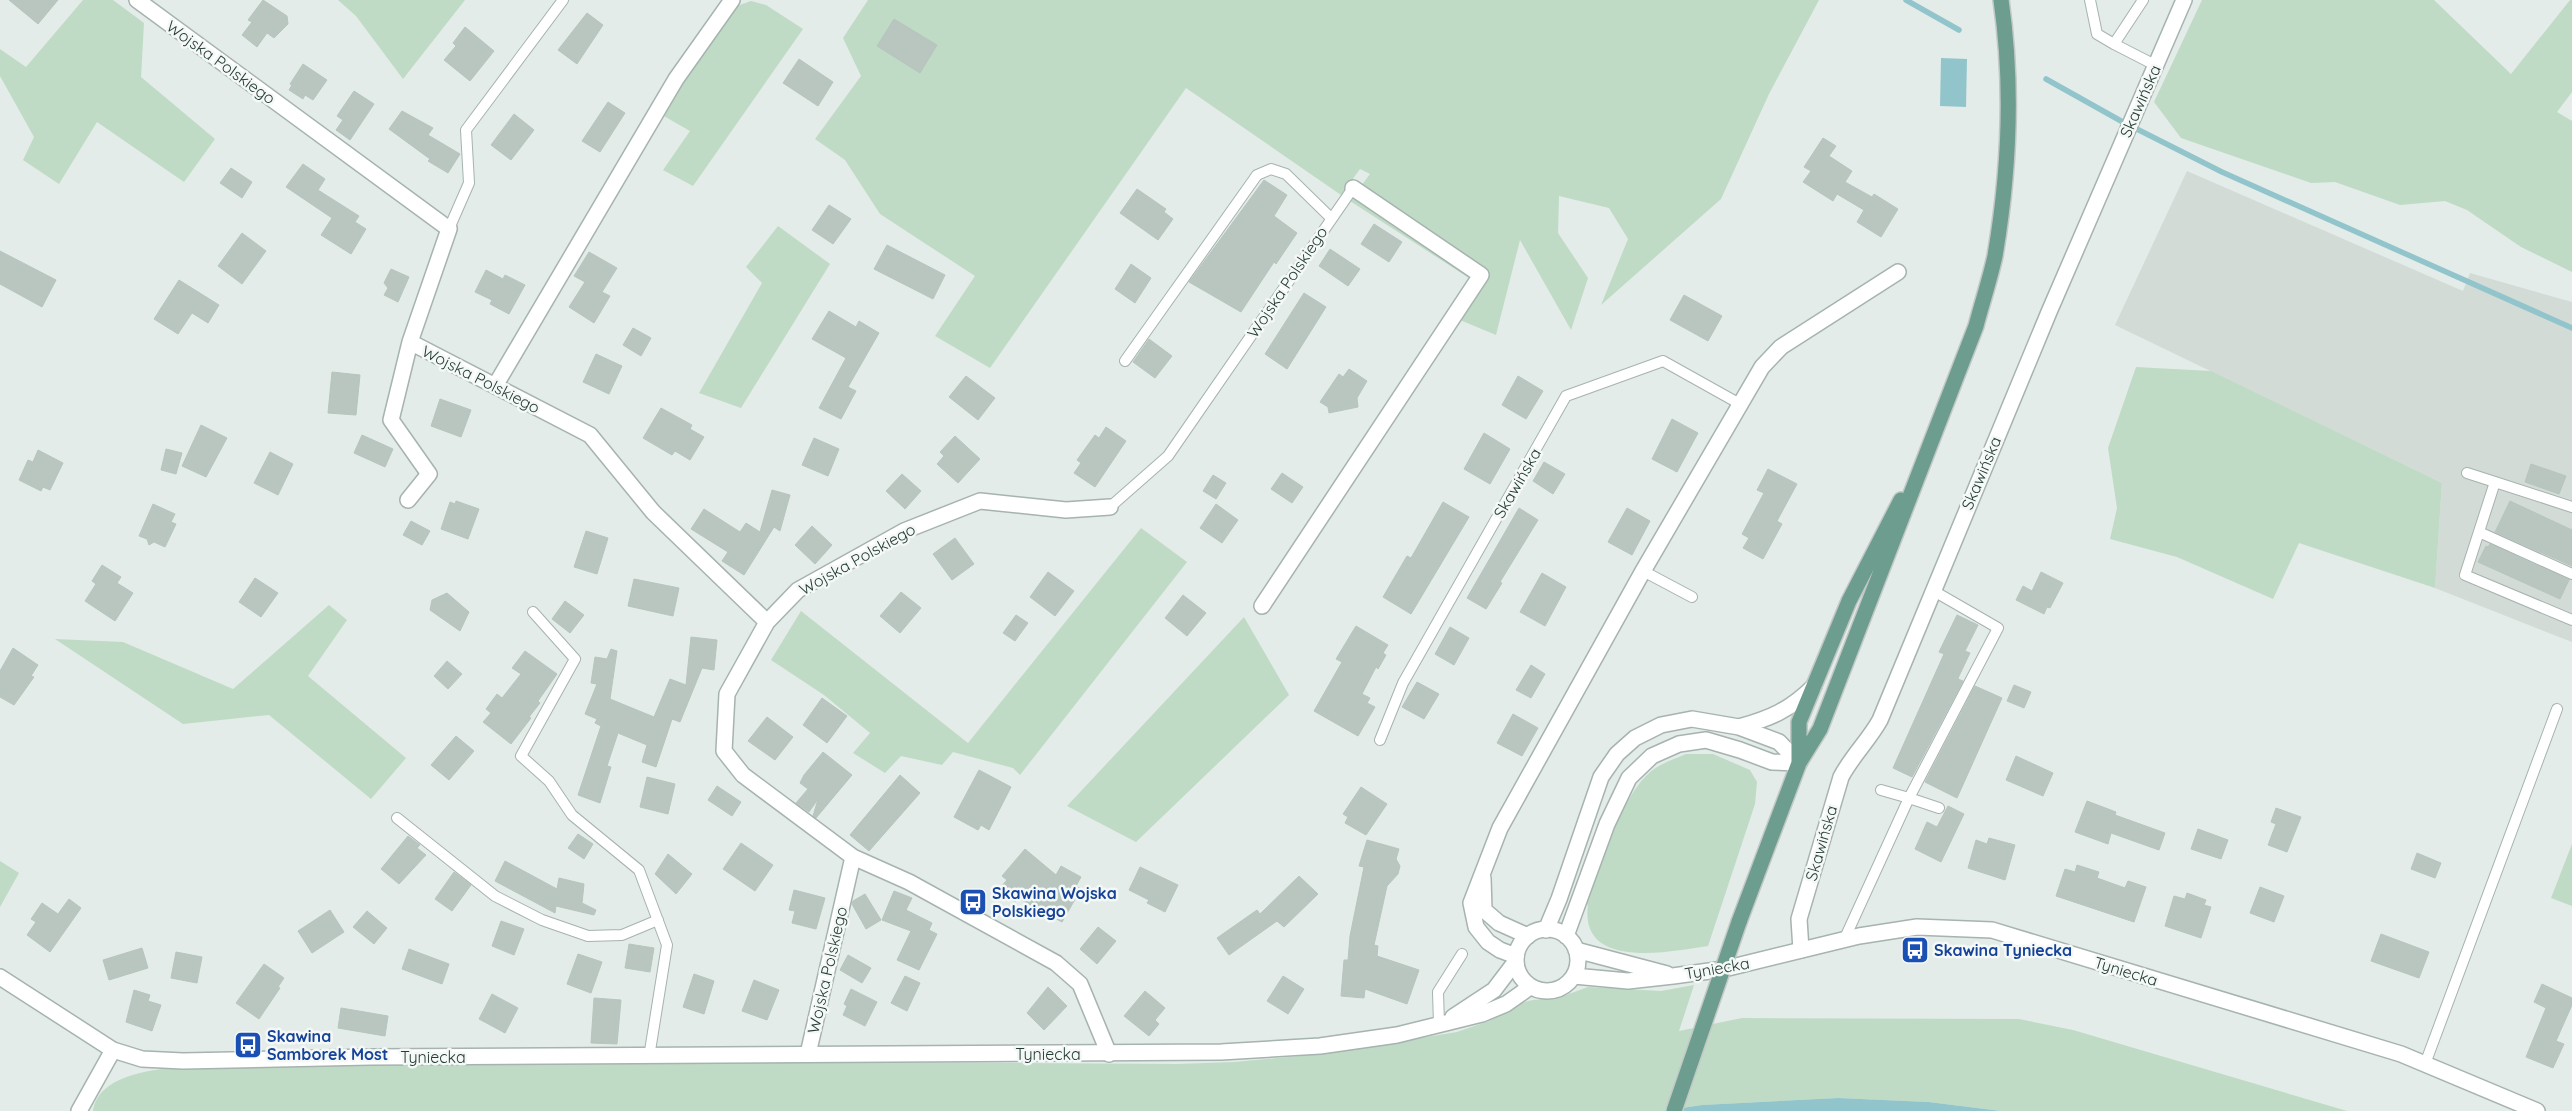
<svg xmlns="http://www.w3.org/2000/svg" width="2572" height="1111" viewBox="0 0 2572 1111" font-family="Quicksand,sans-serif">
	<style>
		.built { fill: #d2dbd6 }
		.green { fill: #bfdbc5 }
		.water { fill: #91c5cb }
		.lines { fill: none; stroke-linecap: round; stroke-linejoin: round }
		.stream { stroke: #91c5cb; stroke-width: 5.5 }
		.building { fill: #b9c6c0; stroke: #b6c5be }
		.service-casing { stroke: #a6b3ae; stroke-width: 12 }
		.minor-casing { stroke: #a6b3ae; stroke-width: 18 }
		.tertiary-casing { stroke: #a6b3ae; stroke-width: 18 }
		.primary-casing { stroke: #c2c8c6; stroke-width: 18 }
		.service { stroke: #fff; stroke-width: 10 }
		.minor { stroke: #fff; stroke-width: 15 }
		.tertiary { stroke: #fff; stroke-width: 15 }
		.primary { stroke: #6c9d8e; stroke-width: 15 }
		.primary-bridge-casing { stroke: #c2c8c6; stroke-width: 18; stroke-linecap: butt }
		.primary-bridge { stroke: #6c9d8e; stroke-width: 15 }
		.labels { text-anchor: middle; stroke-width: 5; stroke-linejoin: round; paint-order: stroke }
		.street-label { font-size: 16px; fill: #253b34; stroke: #f4f8f6 }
		.transit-label { font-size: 16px; font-weight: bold; fill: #164399; stroke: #f4f8f6; text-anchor: start }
	</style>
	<rect width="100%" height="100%" fill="#e3ece8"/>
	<path class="built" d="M2187,171L2463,291L2470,273L2572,302V642L2435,588L2442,483L2115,325Z"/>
	<path class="green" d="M83,0H113L144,23L141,77L215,139L184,182L97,122L59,184L23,160L34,137L0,76V49L26,67Z
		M338,0H465L403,79L356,16Z
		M868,0H1819L1769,94L1721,199L1601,305L1628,239L1609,208L1559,196L1558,233L1588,278L1571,330L1520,240L1496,335L1448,315L1469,278L1350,201L1370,174L1360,169L1341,195L1186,88L990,368L935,336L975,276L880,214L845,160L815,139L861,76L843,38Z
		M2202,0H2434L2511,74L2570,0H2572V92L2557,112L2572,121V272L2521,247L2467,210L2445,201L2400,205L2335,182L2311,183L2181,138L2154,102Z
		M751,1L766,5L803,29L693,186L663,170L690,131L662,115L683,81L737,6Z
		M778,226L830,264L741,408L699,393L762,283L746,267Z
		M2136,367L2211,371L2442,483L2435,588L2299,543L2273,599L2177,557L2110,539L2117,508L2108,448Z
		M1141,528L1187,562L1020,775L1013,768L953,752L942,765L901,756L885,773L853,753L870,733L824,695L771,660L801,611L968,743Z
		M329,605L347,620L308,676L406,758L371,799L269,715L183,724L55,639L123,642L233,689Z
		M1244,617L1289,695L1136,842L1067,806Z
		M1686,754H1713L1750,770L1757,782L1755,804L1708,946C1669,952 1579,970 1588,905L1583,902C1598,869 1622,799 1646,776C1656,765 1672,760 1686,754Z
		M2572,844V906L2551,898Z
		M0,861L19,873L0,907Z
		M1694,985L1679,1031L1742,1018L2019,1019L2073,1030L2347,1111H2001L1929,1102L1838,1098L1702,1105L1662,1111H93C99,1072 160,1069 191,1066L856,1062L1177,1064L1234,1062L1322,1054L1457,1032L1489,1021L1524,1002L1533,1000L1558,998L1588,987L1661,991Z"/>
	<path class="water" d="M1941,58L1967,59L1966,107L1940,106Z
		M1838,1098L1929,1102L2001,1111H1662L1702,1105Z"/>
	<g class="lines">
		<path class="stream" d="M1906,0L1959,30
			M2046,79L2121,121L2222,172L2572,328"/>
	</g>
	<path class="building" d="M9,0H58L38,24Z
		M263,0L287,16L288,24L274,38L267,33L257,47L242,35L252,22L248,20Z
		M587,13L603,25L577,64L558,50Z
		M894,19L937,45L920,73L877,46Z
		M465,27L494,51L470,81L444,60L456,46L453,43Z
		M799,59L833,82L818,106L783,83Z
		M303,64L327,80L313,100L305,95L303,99L289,90L292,85L290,84Z
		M354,91L374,104L350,140L336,130L343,120L337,116Z
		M608,102L625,113L600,152L582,141Z
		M402,111L433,128L428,135L460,154L448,173L428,161L430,159L389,129Z
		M514,114L534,130L511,160L491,145Z
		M1823,138L1836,146L1829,156L1852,171L1845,182L1872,197L1874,194L1898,209L1881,237L1857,222L1864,210L1837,194L1833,201L1803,182L1811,171L1804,167Z
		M303,164L325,179L318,190L359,216L355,222L366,229L351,254L321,235L332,218L286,187Z
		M231,168L252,182L242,198L220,183Z
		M1264,180L1287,195L1274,216L1297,233L1276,264L1274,262L1241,312L1189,282Z
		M1137,189L1166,209L1164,212L1173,219L1158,240L1120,213Z
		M829,205L851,219L833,244L812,230Z
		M1374,224L1402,242L1389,262L1361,244Z
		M242,233L266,251L242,284L218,266Z
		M887,245L945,275L933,299L874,269Z
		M1330,249L1360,269L1348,286L1319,266Z
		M0,251L56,280L42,307L0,284Z
		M589,252L617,268L602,292L610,296L594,323L569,307L585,282L574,276Z
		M1131,264L1151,278L1135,303L1115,289Z
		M391,269L409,277L398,302L384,295L388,288L384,283Z
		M486,270L503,279L505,275L525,285L509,314L490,304L492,300L475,292Z
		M179,280L219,305L208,323L192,313L178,334L154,319Z
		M1304,293L1326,307L1287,369L1265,354Z
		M1684,295L1722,316L1708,341L1670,320Z
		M829,311L856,327L859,321L879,333L848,387L856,391L841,419L819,408L846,358L812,339Z
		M633,328L651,338L641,356L623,345Z
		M1149,339L1172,356L1155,378L1133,362Z
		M596,354L622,366L609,394L583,382Z
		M1349,369L1367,381L1357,398L1358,407L1329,413L1328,407L1320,402L1339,374L1343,377Z
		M332,372L360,375L356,415L328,413Z
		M966,376L995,398L978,420L949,397Z
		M1518,376L1543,391L1526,419L1502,405Z
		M440,399L471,410L461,437L431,426Z
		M661,408L692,425L690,429L704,437L690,460L675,451L672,455L643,438Z
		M1672,419L1698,433L1677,472L1652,459Z
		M201,425L227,438L206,477L182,466Z
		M1106,427L1126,441L1095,487L1074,473L1081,463L1077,460L1095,435L1099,438Z
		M1484,433L1510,449L1490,484L1464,469Z
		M362,435L393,449L385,467L354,453Z
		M955,436L980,459L958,483L937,464L944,456L940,452Z
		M814,438L839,449L828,476L802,465Z
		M166,449L182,453L176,474L161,470Z
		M38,450L63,463L50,490L43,487L41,491L19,480L28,460L33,462Z
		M270,452L293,464L278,495L254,483Z
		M1544,462L1565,474L1553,494L1533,481Z
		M2531,464L2566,476L2559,494L2525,482Z
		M1768,469L1797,484L1777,521L1782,524L1763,559L1743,548L1749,538L1742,534L1764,493L1757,490Z
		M1282,473L1303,487L1292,503L1271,489Z
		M902,474L921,491L905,509L886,491Z
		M1213,475L1226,483L1216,499L1203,491Z
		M772,490L790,495L780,531L774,527L744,575L722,561L728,552L691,529L704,509L740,532L746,523L760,532Z
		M456,501L479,509L468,539L441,529L450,502L455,504Z
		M2510,501L2572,530V566L2495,532Z
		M1443,502L1469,517L1411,614L1383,597L1407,556L1411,558Z
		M153,504L175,514L171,522L176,524L165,547L154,542L149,545L147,539L139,536Z
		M1216,504L1238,520L1222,543L1200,528Z
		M1519,508L1538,520L1500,582L1502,583L1486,609L1467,598Z
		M1627,508L1650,521L1632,555L1608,542Z
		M411,521L430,531L422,545L403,535Z
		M812,526L832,545L815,564L795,545Z
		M586,531L608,538L597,574L574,567Z
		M955,538L974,564L952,580L933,554Z
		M2490,544L2569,580L2560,599L2478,562L2486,546L2488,547Z
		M102,565L121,577L117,583L133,593L115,621L85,601L96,584L92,581Z
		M1048,572L1074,591L1055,616L1030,597Z
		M2041,572L2063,583L2050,608L2047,607L2044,614L2016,600L2023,586L2032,591Z
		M1542,573L1566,587L1545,626L1520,612Z
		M255,578L278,593L261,617L239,602Z
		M634,579L679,588L673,616L628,606Z
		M901,592L921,608L900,633L880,616Z
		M447,593L469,612L460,631L430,610L432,600Z
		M1183,595L1206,613L1187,636L1165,618Z
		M565,601L584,615L570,633L552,619Z
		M1016,615L1028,623L1015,641L1003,633Z
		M1957,615L1978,625L1965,651L1970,653L1959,676L1958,679L1963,681L1912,777L1893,768L1944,654L1939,652Z
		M1356,626L1388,645L1383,653L1386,655L1378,669L1376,667L1362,694L1370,698L1367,703L1375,707L1358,736L1314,711L1342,662L1336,659Z
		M1450,627L1469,638L1454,665L1435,654Z
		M691,637L717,640L714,670L702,668L680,722L672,719L656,767L642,762L647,745L618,733L607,766L611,767L600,803L578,795L601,726L595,723L597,719L585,714L597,684L591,683L595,657L607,659L611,649L617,651L610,699L654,717L670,679L686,685Z
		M13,648L38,665L31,676L34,677L14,705L0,697V671Z
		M525,651L557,674L538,701L540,703L529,717L531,718L511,744L483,722L491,713L486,709L497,694L502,698L521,674L512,668Z
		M447,661L462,674L448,689L434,676Z
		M1531,665L1545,674L1531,698L1516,690Z
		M1417,682L1439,694L1424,719L1402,707Z
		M2014,685L2031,692L2024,708L2007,701Z
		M1975,686L2002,698L1957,798L1925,782Z
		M822,698L847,716L827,743L803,725Z
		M1513,714L1538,728L1522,756L1497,743Z
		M767,717L793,737L775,760L748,741Z
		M456,736L474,751L449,780L431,765Z
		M823,752L852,775L816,818L813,816L818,799L809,812L796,803L808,789L800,783L804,775Z
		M2016,756L2053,773L2043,796L2006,780Z
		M979,770L1011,787L989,830L981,825L978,830L954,817Z
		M900,775L920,793L869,851L850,835Z
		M647,777L675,784L668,814L640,807Z
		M717,786L741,802L732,816L708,800Z
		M1361,787L1387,804L1366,835L1345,823L1348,817L1343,814Z
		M2087,801L2116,812L2115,815L2165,833L2159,850L2111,833L2108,844L2075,832Z
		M1948,806L1964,814L1941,862L1915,849L1927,822L1937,827Z
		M2276,808L2301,817L2287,852L2268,845L2276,824L2271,822Z
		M2198,829L2228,840L2221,859L2191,849Z
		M578,834L593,844L584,859L568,848Z
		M408,836L420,845L417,848L426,855L399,884L381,869Z
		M1989,838L2015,845L2005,880L1968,868L1976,840L1987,844Z
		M1367,840L1399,849L1396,859L1400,866L1398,874L1387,886L1374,945L1378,946L1377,956L1419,970L1407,1004L1365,989L1364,998L1341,996L1344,960H1348L1350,936L1364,867L1359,866Z
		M741,843L773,865L755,891L723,869Z
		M1025,849L1056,875L1061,866L1081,877L1076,886L1081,889L1062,922L1018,898L1015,902L999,889L1007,880L1002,876Z
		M2417,853L2441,863L2435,878L2411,869Z
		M668,854L692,874L676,894L655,874Z
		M505,861L557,889L559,878L584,884L582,903L596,910L594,915L556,906L555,913L495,881Z
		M2077,865L2099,872L2097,878L2125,888L2128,881L2146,887L2134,922L2056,896L2065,869L2075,872Z
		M1140,867L1178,885L1165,912L1147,903L1149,900L1129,890Z
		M454,872L471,885L452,911L435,899Z
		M1299,876L1318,894L1284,927L1277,921L1229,955L1217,938L1257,910L1260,914Z
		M2260,887L2284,896L2274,922L2250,913Z
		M794,890L825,898L816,929L792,923L795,911L789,910Z
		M894,891L912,898L906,910L932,923L929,930L937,934L919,970L897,960L911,931L882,920Z
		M2187,893L2206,900L2204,905L2211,907L2201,938L2165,926L2174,896L2185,899Z
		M865,894L881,920L866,929L852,904L853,901Z
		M69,899L81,908L50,952L27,935L36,922L31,919L42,903L58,914Z
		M330,910L344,932L312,953L298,931Z
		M367,911L387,928L374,944L353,927Z
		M501,921L524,929L514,955L492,946Z
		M1098,927L1116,941L1097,964L1080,949Z
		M2381,934L2429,952L2419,978L2371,961Z
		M629,944L654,948L650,972L625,968Z
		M142,948L148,968L109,980L103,960Z
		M409,949L449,964L442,984L402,969Z
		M176,952L202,957L197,983L171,978Z
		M578,954L602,962L591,993L567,984Z
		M848,955L871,968L862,983L840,970Z
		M264,964L284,978L278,987L280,988L259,1019L236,1003Z
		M694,974L714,981L704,1014L683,1007Z
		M905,976L920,983L907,1011L891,1003Z
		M1283,976L1304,989L1288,1014L1267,1001Z
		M754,980L779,990L767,1020L742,1011Z
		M2542,984L2572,998V1005L2556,1041L2564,1044L2553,1068L2526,1057L2546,1008L2534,1002Z
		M1048,987L1067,1006L1044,1030L1027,1013Z
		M851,989L877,1002L865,1026L843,1015L847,1006L844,1004Z
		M134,990L150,995L148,1001L161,1005L152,1031L126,1022Z
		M1145,991L1165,1008L1155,1020L1159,1024L1149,1036L1124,1016Z
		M492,994L518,1008L505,1033L479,1019Z
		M594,998L621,1000L617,1044L591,1043Z
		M341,1008L388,1016L385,1036L338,1028Z"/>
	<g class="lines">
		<g class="service-casing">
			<path id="service" d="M2090,0L2097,34L2114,44
				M2143,0L2114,44L2155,65
				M448,231L469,183L466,130L563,0
				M1125,361L1257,175L1271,169L1286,174L1331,218
				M2467,473L2495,482
				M1110,507L1168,456L1353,188
				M2572,507L2495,482L2465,575L2572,620
				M2479,532L2572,574
				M1643,571L1692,597
				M1932,590L1998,628L1909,798L1939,808
				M533,612L575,659L521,756L549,781L572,815L639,870L667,945L649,1057
				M1380,740L1403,683L1566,396L1663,361L1740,404
				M397,818L495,896L542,920L588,936L622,935L658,920
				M1844,940L1909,798L1881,790
				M1439,1024L1438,992L1462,954
				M2425,1064L2557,709"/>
		</g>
		<g class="minor-casing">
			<path id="minor" d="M137,0L449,229L410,342L590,435L653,512L767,622
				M495,386L676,79L732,0
				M408,500L429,474L391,420L410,342
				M1262,606L1481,275L1353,188
				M1483,878L1484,910L1499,923L1528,936
				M1801,950L1799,919L1841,777C1852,756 1869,740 1880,720L2049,312L2184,0
				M1516,956L1500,950L1488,942L1476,927L1471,903L1500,828L1643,571L1762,367L1781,347L1898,272
				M808,1054L853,857
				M1109,1054L1080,984L1056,963L909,882L853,857L743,775L724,751L727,694L767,622L798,590L904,531L980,501L1066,510L1110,507
				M79,1111L113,1050"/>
		</g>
		<g class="tertiary-casing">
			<path id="tertiary" d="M1739,727C1771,718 1790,710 1814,686
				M1516 960a31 31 0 1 1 62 0a31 31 0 1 1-62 0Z
				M1546,930L1559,899L1601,777L1617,754L1635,738L1661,725L1692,719L1739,727L1779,742L1799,763
				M1566,936L1607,824L1629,778L1652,756L1679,744L1706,740L1740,750L1772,762L1799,763
				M1576,950L1667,974
				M1574,976L1628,981L1673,976L1724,969L1859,936L1917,927L1992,930L2401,1054L2537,1111
				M0,977L113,1050L142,1059L183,1061L370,1057L1221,1052L1320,1046L1397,1035L1482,1014L1506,1004L1530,987
				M1453,1017L1494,990L1516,961"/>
		</g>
		<g class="primary-casing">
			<path id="primary" d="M1799,762V722L1849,601L1901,500
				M1739,922L1799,763L1820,729L1976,326C1982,303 1990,279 1995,256C2009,173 2013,83 2001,0"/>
		</g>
		<use href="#service" class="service"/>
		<use href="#minor" class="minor"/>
		<use href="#tertiary" class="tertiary"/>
		<use href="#primary" class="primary"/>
		<g class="primary-bridge-casing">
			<path id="primary-bridge" d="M1674,1111L1739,922"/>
		</g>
		<use href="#primary-bridge" class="primary-bridge"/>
	</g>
	<defs>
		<g id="bus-square" transform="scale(1.4375)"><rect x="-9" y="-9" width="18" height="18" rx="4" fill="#1a4fb4" stroke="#f4f8f6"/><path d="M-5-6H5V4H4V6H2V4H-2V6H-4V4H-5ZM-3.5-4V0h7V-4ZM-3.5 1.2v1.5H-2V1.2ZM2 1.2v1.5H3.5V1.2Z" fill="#fff"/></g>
	</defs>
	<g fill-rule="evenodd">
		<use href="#bus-square" x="973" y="902"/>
		<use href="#bus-square" x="1915" y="950"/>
		<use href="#bus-square" x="248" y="1045"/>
	</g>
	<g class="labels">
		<g class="street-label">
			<text transform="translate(221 62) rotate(36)" y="6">Wojska Polskiego</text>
			<text transform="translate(2140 101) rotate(-66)" y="6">Skawińska</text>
			<text transform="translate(1287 282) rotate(-56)" y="6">Wojska Polskiego</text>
			<text transform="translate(481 379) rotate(27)" y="6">Wojska Polskiego</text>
			<text transform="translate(1981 473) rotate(-67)" y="6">Skawińska</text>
			<text transform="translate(1517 483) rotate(-60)" y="6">Skawińska</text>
			<text transform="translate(857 559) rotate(-29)" y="6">Wojska Polskiego</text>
			<text transform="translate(1821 843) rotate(-74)" y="6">Skawińska</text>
			<text transform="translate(1717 968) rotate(-10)" y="6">Tyniecka</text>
			<text transform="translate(827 970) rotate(-77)" y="6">Wojska Polskiego</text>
			<text transform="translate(2126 971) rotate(17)" y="6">Tyniecka</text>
			<text x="1048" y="1060">Tyniecka</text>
			<text x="433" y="1063">Tyniecka</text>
		</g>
		<g class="transit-label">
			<text x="992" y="899">Skawina Wojska<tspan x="992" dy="18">Polskiego</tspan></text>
			<text x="1934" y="956">Skawina Tyniecka</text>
			<text x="267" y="1042">Skawina<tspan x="267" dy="18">Samborek Most</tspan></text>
		</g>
	</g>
</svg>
